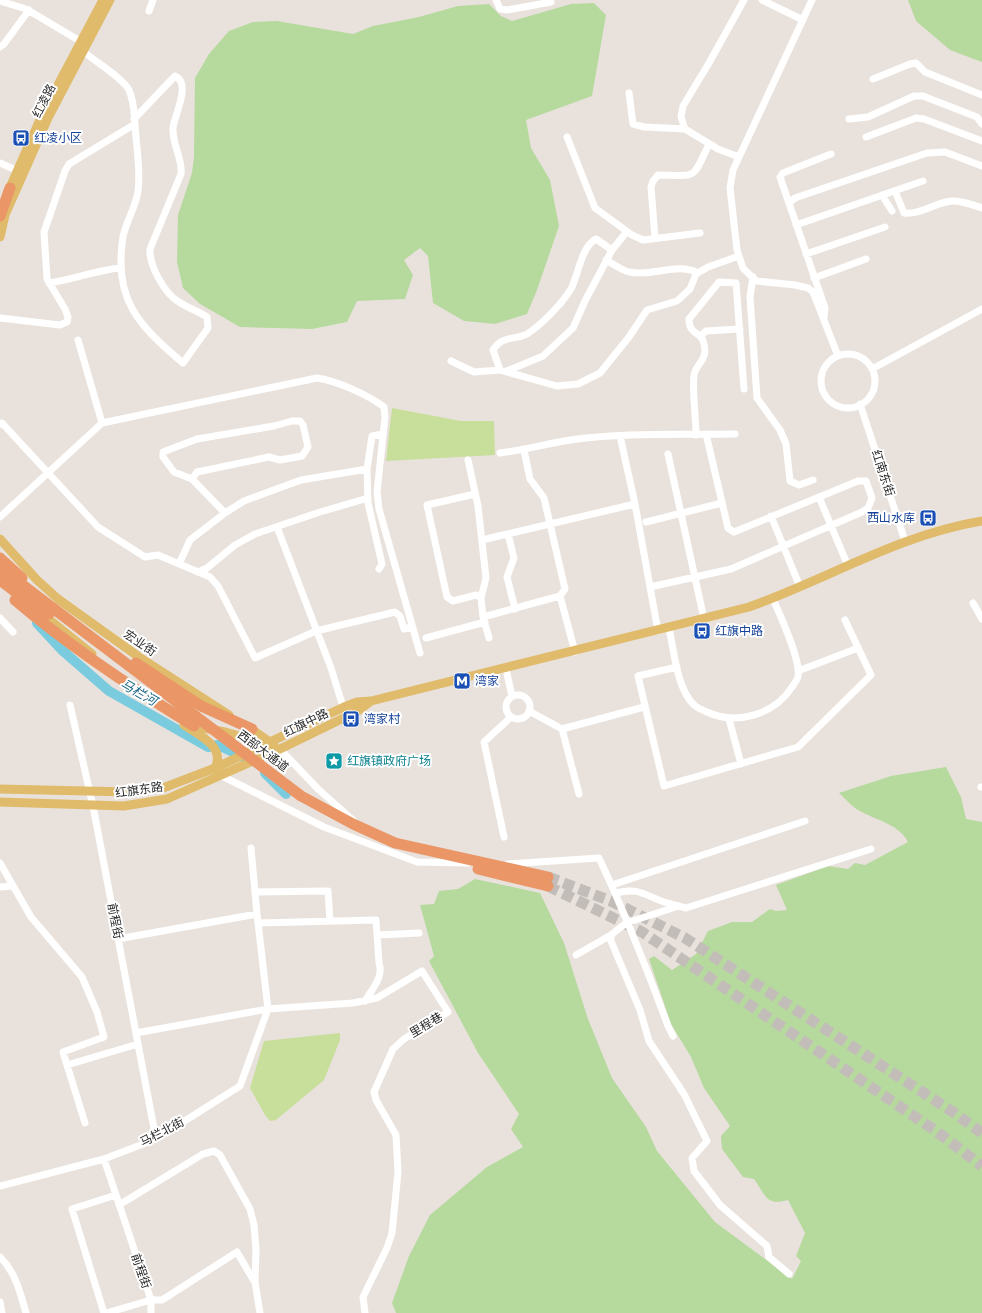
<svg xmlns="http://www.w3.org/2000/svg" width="982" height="1313" viewBox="0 0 982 1313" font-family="Signika,'Noto Sans SC',sans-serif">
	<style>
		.green { fill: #b6d99e }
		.pitch { fill: #c7df9b }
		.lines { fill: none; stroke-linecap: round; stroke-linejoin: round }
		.river { stroke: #7bcbdf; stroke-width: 10 }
		.highway-tunnel { stroke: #c2bdb8; stroke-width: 11; stroke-dasharray: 11 5.5; stroke-linecap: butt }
		.minor { stroke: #fff; stroke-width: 7 }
		.major { stroke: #dfbb6b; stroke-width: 9 }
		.highway { stroke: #ea9666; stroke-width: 11 }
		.labels { text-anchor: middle; stroke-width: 4; stroke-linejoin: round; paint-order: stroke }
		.street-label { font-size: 12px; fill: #282828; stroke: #fff }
		.transit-label { font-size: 12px; fill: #164399; stroke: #fff; text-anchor: start }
		.culture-label { font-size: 12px; fill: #0d838f; stroke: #fff; text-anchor: start }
		.water-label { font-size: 13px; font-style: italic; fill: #1d6a87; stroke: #fff }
	</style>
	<rect width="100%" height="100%" fill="#e9e2dc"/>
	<path class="green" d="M908,0H982V62L950,50L916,21Z
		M594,3L606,15L592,96L526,120L531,148L550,180L559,226L537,290L527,314L495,324L464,321L433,303L428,256L420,248L404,260L413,275L405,299L357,301L347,322L312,329L240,327L200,304L183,288L177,262L178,215L192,173L194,157L195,78L209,54L229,31L253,22L277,21L353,34L373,26L419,17L458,6L489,4L501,16L512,21L571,4Z
		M946,767L961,797L966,819L982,822V1313H396L392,1303L409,1256L430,1215L487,1167L523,1147L511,1129L519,1114L478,1053L429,961L434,956L420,905L434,904L439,891L458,889L475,879L540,893L564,943L588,1019L612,1078L646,1127L657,1151L715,1222L792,1279L801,1261L796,1256L805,1233L788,1200C766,1206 766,1196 754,1179L743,1177L722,1149L721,1136L730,1126L704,1088L691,1057L671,1024L649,959L654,956L672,970L696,954L708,931L732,922H752L770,909L776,911L787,910L776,885L828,866L848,869L855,863L865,865L908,842C899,824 875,820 858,810C851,806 845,798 839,793L891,776Z"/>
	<path class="pitch" d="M392,408L461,421H494L495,455L386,461Z
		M340,1033V1040L324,1080L276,1120L270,1121L265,1115L250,1088L264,1041Z"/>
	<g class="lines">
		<path class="river" d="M37,623L63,651L109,691L208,747L218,745L246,758
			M265,773L286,794"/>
		<path class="highway-tunnel" d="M548,877L611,901L685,938L953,1112L982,1133
			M548,886L642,932L936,1131L982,1166"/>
		<path class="minor" d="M1,0L3,2L26,9L80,41
			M496,0L500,9L507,10L551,2
			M762,0L803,20
			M812,0L733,170L730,188L737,250L743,268L756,281L795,285L808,288L813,292L838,356
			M149,11L153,0
			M0,47L4,44L29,10
			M83,51C94,61 123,78 129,90C134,101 134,112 135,124C136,146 141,169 138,191C136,207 126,221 123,237C113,299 138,325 183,363L208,328L207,317C198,311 188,308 179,302C165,294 149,266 150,249L181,174C183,159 172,145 173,128C174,116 192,83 175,76L134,119
			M873,79L910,64L916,63L925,72L982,95
			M629,93L633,124L644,127L685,129
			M849,119L868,117L914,96H923L977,117L982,124
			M567,137L595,208L632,235L643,240L700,233
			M866,137L916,118L924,119L982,141
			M739,157L718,149L685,129L681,117L683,106L709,63L744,0
			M0,163L18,171
			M895,191L904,213C918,215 932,205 946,202C958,199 970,204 982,208
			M882,195L892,211
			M789,203L795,198L927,153L945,152L982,166
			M796,225L923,181
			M655,238L651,187L653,181L658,175C698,176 692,180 709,144
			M806,254L885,227
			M606,260C613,264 622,270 629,272C652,277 677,262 698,273
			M753,277L750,297L757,398L780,430L786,444L790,481L799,485L813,480
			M814,278L866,259
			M49,283C73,280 96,270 120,268
			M824,317L825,308L780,177L783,173L831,154
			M0,318L60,325L67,322L68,317L65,309L47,279L44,232L65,171L69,164L135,124
			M701,336L706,331L740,329
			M78,340L102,423
			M821 381a27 27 0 1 1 54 0a27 27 0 1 1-54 0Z
			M451,361L474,372L500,370L557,386L578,384L600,373L629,337L647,310L677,301L690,289L696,274L708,267L739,256
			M872,369L982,309
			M500,370L493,350C504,333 517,342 530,332C540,325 551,314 559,305C563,300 569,293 572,287C578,274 582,246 596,239L612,250
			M507,371L543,356L573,328L585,301L612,250L625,234
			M860,404L905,541
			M0,424L2,423L98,527L145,557L158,555L210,577L218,586L255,658L316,631L395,612L400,616L404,629L412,627
			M696,435C696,417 692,391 694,375C696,363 708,361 704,344C702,331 689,336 689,319L719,282L736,283L744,389
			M620,436L635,504L658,631
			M524,450L530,479L544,498L565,589L560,596
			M500,453C524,450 546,444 570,440C624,432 681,435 735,434
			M668,454L704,619
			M468,460L478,506L486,578L481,598L483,617
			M192,479L197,472L269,457L280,460L302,456L308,447L303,425L300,421H292L274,426L197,439L163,452V457L174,472L192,479L225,513
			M475,494L427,505L447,597L453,601L476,595L481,598
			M819,497L848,566
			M771,516L800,587
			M0,517L102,423L317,378C338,381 368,395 384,407L385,417L377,492L379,509L420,653
			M646,522L722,503
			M277,527L331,668L344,710
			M508,534L514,558L507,577L515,609
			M482,540L635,504
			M179,564L190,540L225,513L244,501L301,480L367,469
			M379,569L382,564L368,503L367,469L372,436L383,434
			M198,572L207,568L235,545L255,534L320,512L368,498
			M650,587L731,569L862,512L868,508L872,498L866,481H858L734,532L728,528L706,434
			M973,603L982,619
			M0,618L13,632
			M669,628C674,651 677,689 694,705C697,708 703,710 707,712C737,726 775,714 792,687C794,684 798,679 798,676C801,660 780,615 773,599
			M426,638L485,622
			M489,638L483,617L560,596L575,652
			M677,667L638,676L664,786L798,747L871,675L845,620
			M506,669L512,696
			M798,671L858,648
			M506 707a12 12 0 1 1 24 0a12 12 0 1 1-24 0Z
			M70,705L93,806L156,1139
			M529,711L562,729L579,794
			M729,719L741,764
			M562,729L644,707
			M280,749L318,789L354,821
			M222,776L324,827L417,862L468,863
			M981,787H982
			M504,837L484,742L511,717
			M251,848L257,914
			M0,863L31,917L82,977L97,1012L104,1037L63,1052L67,1065L138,1044
			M508,864L599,858C625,913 647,969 668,1026L673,1036
			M612,885L805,821
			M0,887L13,886
			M255,892L328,891L330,921
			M616,893C639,887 644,895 664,902C671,904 678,906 686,908L871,849
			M679,906L626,923L611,935V941L640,1010L649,1041L684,1094L707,1141L692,1158L694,1171L720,1205L767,1246L769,1257L789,1274
			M258,923L376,920L379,963C384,977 372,989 365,1001
			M377,935L419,933
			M576,955L611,935
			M136,1033L268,1009L353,1003L377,998L422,971L448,1012L404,1039L393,1049L374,1092L376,1100L396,1135L398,1172L392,1233L387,1248L363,1297L365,1313
			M67,1065L85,1123
			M104,1159L151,1300H162L237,1252L254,1281
			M0,1186L104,1159L156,1139L240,1086L268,1009L257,914L118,939
			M119,1205L203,1154L214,1151L220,1155L250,1209L254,1225L256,1250L255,1282L260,1313
			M0,1257C16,1273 20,1292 26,1313
			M0,1302L2,1313
			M104,1313L72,1209L116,1195
			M106,1313L151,1300V1313"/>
		<path class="major" d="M7,194L42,115L103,0
			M0,237L5,215L48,118L110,0
			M0,539L37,580L58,599L139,657L229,715
			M41,613L92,654
			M184,725C199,735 226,747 215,768
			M187,725L225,732L268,744
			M247,726L274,745
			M0,789L129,792L163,788L215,768L344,707L357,702L371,701L749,607C828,579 898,535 982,521
			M0,802L124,806L167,799L280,749L358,711L371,701"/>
		<path class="highway" d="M0,216L10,188
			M0,558L22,578
			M0,568L301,796L353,824L395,843L548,877
			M0,580L25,599L49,614
			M15,600C70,647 132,688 194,726
			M136,663L201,706L252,729
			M478,869L548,886"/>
	</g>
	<defs>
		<g id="bus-square" transform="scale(0.9)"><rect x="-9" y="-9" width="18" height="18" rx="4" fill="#1a4fb4" stroke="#fff"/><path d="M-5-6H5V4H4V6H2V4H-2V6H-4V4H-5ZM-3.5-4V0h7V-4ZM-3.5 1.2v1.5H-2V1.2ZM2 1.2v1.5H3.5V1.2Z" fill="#fff"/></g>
		<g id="metro-square" transform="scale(0.9)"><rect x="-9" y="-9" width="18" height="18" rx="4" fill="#1a4fb4" stroke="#fff"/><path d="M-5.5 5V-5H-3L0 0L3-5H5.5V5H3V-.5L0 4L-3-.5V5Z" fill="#fff"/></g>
		<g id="sight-square" transform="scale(0.9)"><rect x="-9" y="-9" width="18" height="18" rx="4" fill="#0f9aa8" stroke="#fff"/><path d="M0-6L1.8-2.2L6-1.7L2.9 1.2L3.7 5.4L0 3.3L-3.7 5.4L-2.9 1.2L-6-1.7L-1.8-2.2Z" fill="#fff"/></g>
	</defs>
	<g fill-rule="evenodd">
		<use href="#bus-square" x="21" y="138"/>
		<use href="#bus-square" x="928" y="518"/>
		<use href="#bus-square" x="702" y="631"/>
		<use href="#metro-square" x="462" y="681"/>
		<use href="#bus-square" x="351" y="719"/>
		<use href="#sight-square" x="334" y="761"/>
	</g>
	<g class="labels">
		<g class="street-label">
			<text transform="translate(44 101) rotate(-63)" y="4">红凌路</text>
			<text transform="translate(883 473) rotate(72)" y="4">红南东街</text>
			<text transform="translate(140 643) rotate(34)" y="4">宏业街</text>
			<text transform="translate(306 723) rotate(-26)" y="4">红旗中路</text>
			<text transform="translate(263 751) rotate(37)" y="4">西部大通道</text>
			<text transform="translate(139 790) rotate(-8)" y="4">红旗东路</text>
			<text transform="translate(115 921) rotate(79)" y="4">前程街</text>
			<text transform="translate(426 1025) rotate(-31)" y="4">里程巷</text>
			<text transform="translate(162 1132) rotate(-28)" y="4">马栏北街</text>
			<text transform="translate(141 1271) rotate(71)" y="4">前程街</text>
		</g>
		<g class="transit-label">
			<text x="34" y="142">红凌小区</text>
			<text x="915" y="522" text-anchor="end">西山水库</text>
			<text x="715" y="635">红旗中路</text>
			<text x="475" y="685">湾家</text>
			<text x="364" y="723">湾家村</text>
		</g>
		<g class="culture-label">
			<text x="347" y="765">红旗镇政府广场</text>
		</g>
		<g class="water-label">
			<text transform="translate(139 692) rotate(30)" y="5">马栏河</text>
		</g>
	</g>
</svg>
